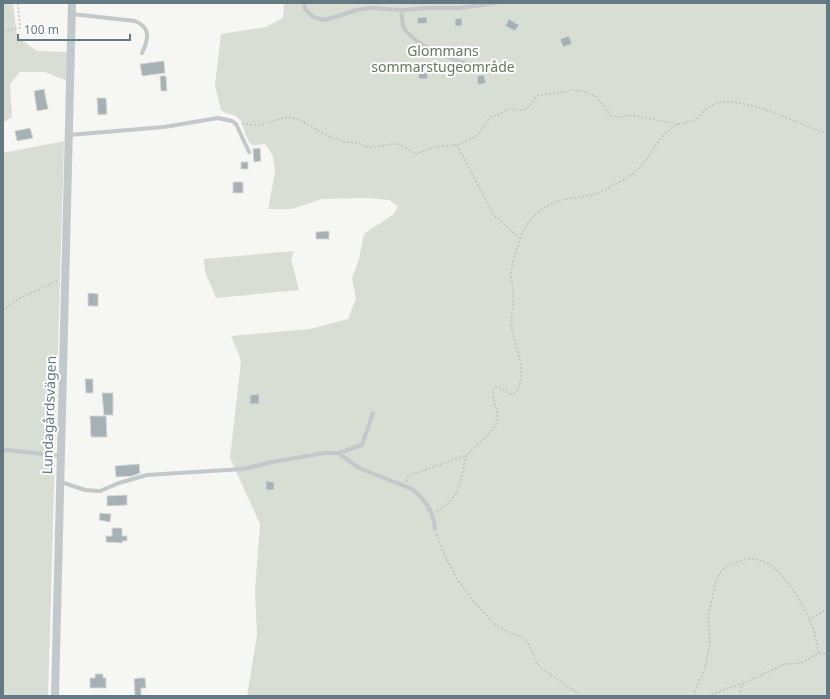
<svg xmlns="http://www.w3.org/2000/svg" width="830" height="699" viewBox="0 0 830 699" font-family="'Noto Sans',sans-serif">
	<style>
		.green { fill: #d8ded3 }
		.building { fill: #a6b1b6; stroke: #d7d7d5 }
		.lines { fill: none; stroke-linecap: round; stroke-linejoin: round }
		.path { stroke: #bfc1c3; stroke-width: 1.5; stroke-dasharray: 2 2; stroke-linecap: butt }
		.service { stroke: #c3c8ca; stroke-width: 4 }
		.minor { stroke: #c3c8ca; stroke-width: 8 }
		.labels { text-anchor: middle; stroke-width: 4; stroke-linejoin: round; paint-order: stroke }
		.park-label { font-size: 14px; fill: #66775e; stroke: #fff }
		.street-label { font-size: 14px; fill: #637a85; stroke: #fff }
	</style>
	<rect width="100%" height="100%" fill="#f6f6f2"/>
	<path class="green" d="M3,3H13L17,37L37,51L68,52L67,81L45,72H20L10,84L12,117L3,123Z
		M284,3H827V696H247L257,635L255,591L260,524L230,458L241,360L231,336L310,329L348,319L356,299L352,278L359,259L364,234L394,214L398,206L389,200L368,198L322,199L292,209H268L275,172L273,156L265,144C262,144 256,145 253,145C246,143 244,125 240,120C235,113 226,115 221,110L215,85L221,34L266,27L283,18Z
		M64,141L48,696H3V153Z
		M294,251L291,259L299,290L216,298C211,282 204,277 204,259Z"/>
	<path class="building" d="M427,17V23L418,24L417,18Z
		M462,18V26H455V19Z
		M509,19L519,25L515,31L505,26Z
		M569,36L572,44L563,47L560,39Z
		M164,61L165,73L142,76L140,64Z
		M427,71L428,79H419L418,72Z
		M484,75L486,83L478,85L477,76Z
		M160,76H166L167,91H161Z
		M44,89L48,109L37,111L34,91Z
		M97,98H106L107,114L98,115Z
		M30,128L33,138L17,141L15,131Z
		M260,148L261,161L254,162L253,149Z
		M241,162H248V169H241Z
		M233,182H243V193H233Z
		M329,231V239H316V232Z
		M88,293L98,294V306H88Z
		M85,379H93V393H86Z
		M102,393H113V415H104Z
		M259,394V404H250V395Z
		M90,416H106L107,437H91Z
		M139,464L140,473L132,476L116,477L115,466Z
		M266,481L274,482V490H266Z
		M127,495V505L107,506V496Z
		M100,513L111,514L110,522L99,520Z
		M112,528H122V536H127V541H122V543L106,542V536H112Z
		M95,674H103V678H106V688H90V678H95Z
		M140,678H145L146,688H141V696H135L134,679Z"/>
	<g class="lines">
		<path class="path" d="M3,31L20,28L18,3
			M242,124L260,125L287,117L298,119L330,137L345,142L358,143L370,148L391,144H398L416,154L435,147L457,145L477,136L490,117L498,115L508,109L524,110L530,106L536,96L573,90L582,91L596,96L611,116L621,117L632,115L678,124
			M457,145L493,214L519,238
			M3,310L16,300L57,281
			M407,482L408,476L467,455
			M437,511C458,500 459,487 464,466C465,462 466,457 468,454C477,444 491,435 497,422C501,412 489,399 495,386L511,394L516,393C528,372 516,350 512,329C510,317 514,304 513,292C513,287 512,282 511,277C511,265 516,251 520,239C527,219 542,205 562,200C574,197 587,197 598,193C609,188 620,182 630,176C647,165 654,143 669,130C680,121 686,124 697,119C700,117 702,113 705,110C709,107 716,103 721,102C747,99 794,121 819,131L827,133
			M436,534L445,556L457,579L474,602L497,626L515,635L521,636L529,644L536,662L543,670L582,696
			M809,620L827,609
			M694,696L697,686L705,668L710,643L708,617L716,581L721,571L727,565L747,559H757L769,564L779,572L794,591L806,612L814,631L819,653
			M708,696L728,688L742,684L785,664L801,663L819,653H827
			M740,696L742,684"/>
		<path class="service" d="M304,3L305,9L313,17L325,20L357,10L370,8L403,10L427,8H460L496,3
			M401,10C402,14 402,20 403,25C408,41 446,58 462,62C468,65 476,64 483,65
			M72,14L135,21C152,28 148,40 142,53
			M69,135L164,127L218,118L232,121L236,124L249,152
			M3,451L8,450L61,456
			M338,453L359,468L412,489C425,499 434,513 435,529
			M61,482L85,490L100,491L119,483L147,475L243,469L272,462L324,453H338L362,445L373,413"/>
		<path class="minor" d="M55,696L72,3"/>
	</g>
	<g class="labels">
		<g class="park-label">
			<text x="443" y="56">Glommans<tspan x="443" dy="16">sommarstugeområde</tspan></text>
		</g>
		<g class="street-label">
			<text transform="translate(49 415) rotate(-88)" y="5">Lundagårdsvägen</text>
		</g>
	</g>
	<rect width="830" height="699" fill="none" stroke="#637a85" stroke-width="8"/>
	<path d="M18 34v6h112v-6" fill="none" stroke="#637a85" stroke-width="2"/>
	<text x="24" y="34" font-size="12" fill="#637a85" stroke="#ffffff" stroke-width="3" paint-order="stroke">100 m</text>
</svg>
